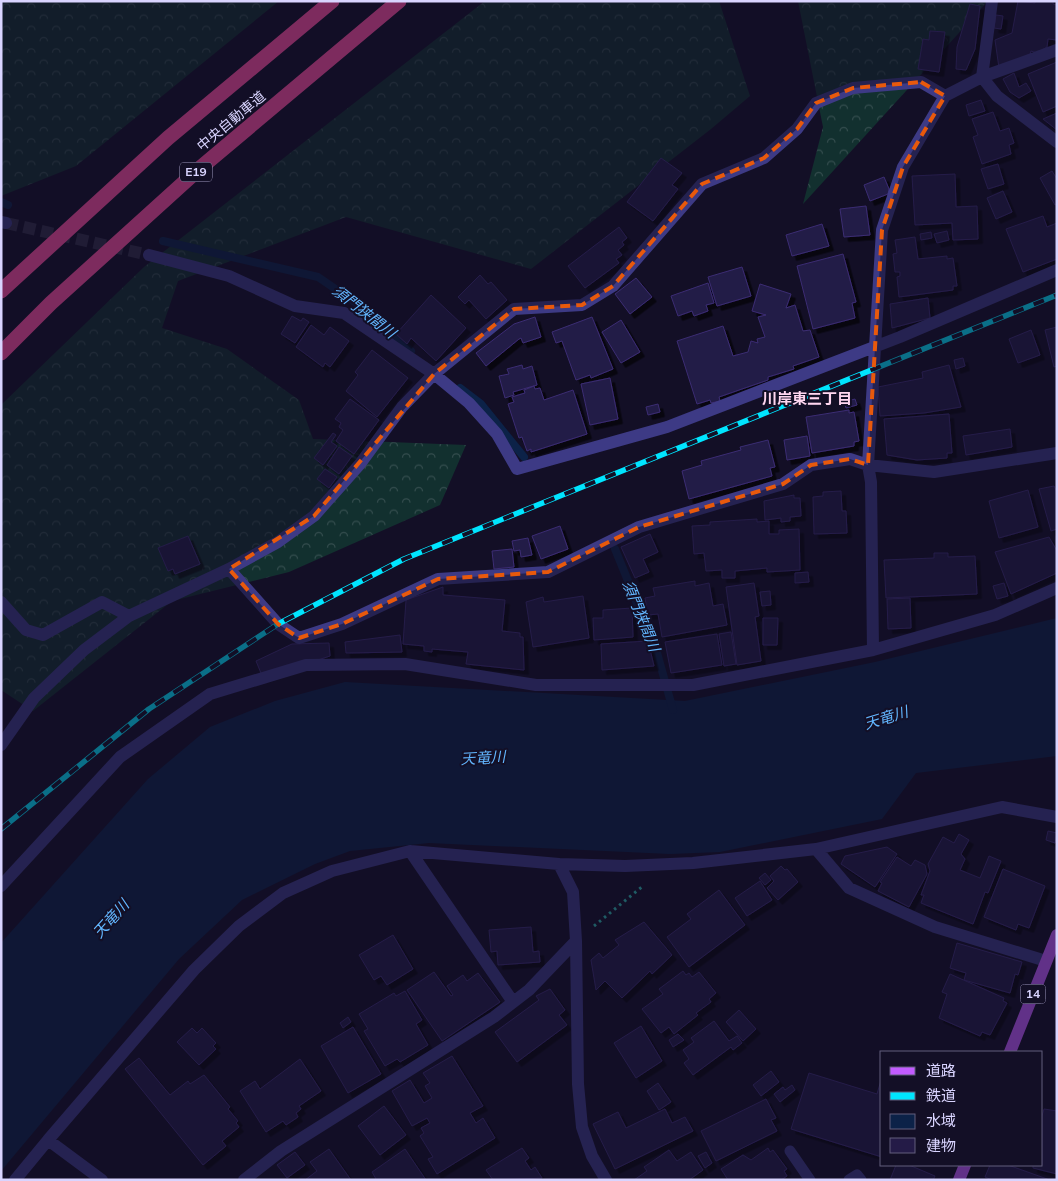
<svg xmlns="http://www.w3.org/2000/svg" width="1058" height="1181" viewBox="0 0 1058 1181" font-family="Mulish,'Noto Sans JP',sans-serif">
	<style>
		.forest { fill: url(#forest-crowns) }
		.water { fill: #0c2248 }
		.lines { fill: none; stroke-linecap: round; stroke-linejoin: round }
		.stream { stroke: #0c2248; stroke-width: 8 }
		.building { fill: #241b47; stroke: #3b2d73; filter: url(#shadow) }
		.street-tunnel { stroke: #312d47; stroke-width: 12; stroke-dasharray: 12 6; stroke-linecap: butt }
		.path { stroke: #2fb8b0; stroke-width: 3; stroke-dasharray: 2.5 4; stroke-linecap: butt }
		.lane { stroke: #3d3a85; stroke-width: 11 }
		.street { stroke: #3d3a85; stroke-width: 12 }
		.primary { stroke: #c25bff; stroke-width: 12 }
		.highway { stroke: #ff4fa3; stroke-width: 15 }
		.rail-casing { stroke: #00e5ff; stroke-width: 5.5 }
		.rail { stroke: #130f26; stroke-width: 4; stroke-dasharray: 11; stroke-linecap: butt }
		.marked { fill: none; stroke: #e8590c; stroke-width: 4; stroke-dasharray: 10 6; stroke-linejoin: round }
		.labels { text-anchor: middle; stroke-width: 4; stroke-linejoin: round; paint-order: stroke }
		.shield { fill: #130f26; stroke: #9e99be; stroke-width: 1 }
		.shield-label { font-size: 12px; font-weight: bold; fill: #d9d4ff }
		.street-label { font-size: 14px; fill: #d9d4ff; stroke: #130f26 }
		.water-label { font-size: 15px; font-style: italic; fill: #62b6ff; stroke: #130f26 }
		.neighbourhood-label { font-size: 15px; font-weight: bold; fill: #ffd6f0; stroke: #130f26 }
	</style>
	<defs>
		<pattern id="forest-crowns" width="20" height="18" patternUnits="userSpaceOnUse" patternTransform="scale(1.25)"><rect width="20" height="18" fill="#12302f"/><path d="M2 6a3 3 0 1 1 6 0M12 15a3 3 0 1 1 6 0" fill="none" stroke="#344d4e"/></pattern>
		<filter id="shadow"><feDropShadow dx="4.5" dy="4.5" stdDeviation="0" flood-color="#0009"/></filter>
	</defs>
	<rect width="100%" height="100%" fill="#130f26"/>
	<path class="forest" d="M1,1H279L76,166L1,196Z
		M485,1H719L750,96L711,129L531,269L346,217L178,281L162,328L227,349L299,400L313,439L466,445L440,505L289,572L172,601L33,711L1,690V405L144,267Z
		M798,1H988L803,204L823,127Z"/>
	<path class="water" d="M1057,618V756L916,773L882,819L720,852L670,854L429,843L350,851L315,864L242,900L179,959L1,1171V943L148,779L210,727L275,701L345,682L685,701L875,662Z"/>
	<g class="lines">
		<path class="stream" d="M1,202L8,205
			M163,241L318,277L356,303L411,351
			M460,388L481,404L524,457
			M615,549L635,598L644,627L654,642L673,710"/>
	</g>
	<path class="building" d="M1018,1L1035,3V1H1053V4L1057,5V40L1048,39L1047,47L1037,53L1031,51L1030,55L999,68L995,40L1012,33Z
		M970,4L980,6L975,49L966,70L956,69L957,47Z
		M996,15L1003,16L1001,29L994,28Z
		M930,31L945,32L939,72L918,69L923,39L929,40Z
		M1057,62V106L1043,112L1028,74Z
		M1014,73L1019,87L1026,83L1031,91L1019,98L1010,92L1003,79Z
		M981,100L985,111L969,116L966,105Z
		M993,112L1000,131L1009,128L1014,143L1009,145L1011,154L982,164L973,137L978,135L972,119Z
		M1057,113V130L1043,119Z
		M661,158L682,173L672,185L678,189L653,221L627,202Z
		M998,164L1004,184L988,189L981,169Z
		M1052,171L1057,179V204L1055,205L1040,178Z
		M955,174L956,207L977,206L978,239L953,240L952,223L915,225L912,176Z
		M884,177L889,189L888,194L870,201L864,185Z
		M1003,191L1012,212L996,219L987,198Z
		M866,206L870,235L844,237L840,209Z
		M1043,216L1047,227L1057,223V259L1023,272L1006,229Z
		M822,224L829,246L792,256L786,235Z
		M619,227L627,238L622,242L624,245L618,250L622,255L616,259L619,263L585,288L568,266Z
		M947,231L949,240L937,243L934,234Z
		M931,232L932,238L921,240L920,234Z
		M915,237L918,259L947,256V259L953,258L957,286H953V290L899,297L897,277L900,276V272H895L893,254L897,253L895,240Z
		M843,254L856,302L852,303L855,318L813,329L797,266Z
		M742,267L751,296L717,306L708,277Z
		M480,275L488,284L491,282L507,300L486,319L469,300L465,304L458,297Z
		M636,278L652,297L630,314L615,294Z
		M708,283L714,303L706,305L708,311L694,316L692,311L678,316L671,296Z
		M760,284L791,294L786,308L795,305L803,331L810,330L819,357L793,366L794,369L768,377V380L719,397L720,401L711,403L710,400L697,404L677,341L723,326L733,356L748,352L751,341L758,343L757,339L765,337L758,317L766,315L752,311Z
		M431,295L466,328L436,361L411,338L407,344L396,334Z
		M928,298L930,318L892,328L890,304Z
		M292,316L301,321L303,318L309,322L295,343L281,334Z
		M535,317L541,337L523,343L521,338L519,339L486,366L476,353L514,324Z
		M592,317L613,369L591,378L590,375L576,380L562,341L556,343L552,332Z
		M621,320L640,352L621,363L602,332Z
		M311,325L324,335L330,327L349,341L330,367L325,363L323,367L296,347Z
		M1057,327V366L1054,367L1045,330Z
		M1031,330L1040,355L1018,363L1009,339Z
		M372,350L408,378L377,417L346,391L358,375L355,372Z
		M963,358L965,366L956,369L954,360Z
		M522,365L523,369L532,366L537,385L513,392L514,395L505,398L499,376L509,374L507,369Z
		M949,365L961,407L924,413L880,416L878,387L923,378L922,372Z
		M610,378L618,419L590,425L581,384Z
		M534,386L535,389L540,388L544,400L573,390L587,434L531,452V449L527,451L522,437L519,438L508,404L514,402L512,397L525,393L524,390Z
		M350,399L379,420L354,454L336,441L343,430L339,427L341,423L335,419Z
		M855,399L857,405L846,408L844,402Z
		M658,404L660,412L648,415L646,407Z
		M849,410V413L854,412L859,441L854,442V446L812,453L806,417Z
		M949,414L952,453H947V458L917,460L887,455L884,419Z
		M1010,429L1012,447L966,455L963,436Z
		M333,433L336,435L331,442L337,446L323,465L314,458Z
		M807,436L810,456L787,460L784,440Z
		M768,440L775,467L770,468L772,476L689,499L682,471L702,465L701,461L741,450L740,447Z
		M339,447L352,456L339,474L327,465Z
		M325,469L337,477L329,488L317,479Z
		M1054,486L1057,492V529L1051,531L1039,489Z
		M1028,490L1038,527L999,538L989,501Z
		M841,491L842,511H846L847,533L814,534L813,497L823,496V492Z
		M794,495V498H800L801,516L790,517V521L781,522V518L765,520L764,501Z
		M757,519V522L769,521V534H779V530L799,529L800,570L767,572V568L735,571V578H722V570L706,571L704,553L694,554L692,526L710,525V522Z
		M560,526L568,549L541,559L532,536Z
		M650,534L658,552L643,559L649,572L635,578L621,547Z
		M188,536L200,564L175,574L173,569L168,571L158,548Z
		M1049,537L1057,551V573L1011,594L995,552Z
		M528,538L532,555L521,557L520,550L514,551L512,541Z
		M512,549L514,567L494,569L492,551Z
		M934,553H948V557L975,556L977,594L886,598L884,560L934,558Z
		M808,572L809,582L795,583V573Z
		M695,581V586L709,583L713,606L723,604L727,625L662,637L658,614L648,615L645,598L655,596L653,588Z
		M754,583L759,616L755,617L761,661L737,665L726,587Z
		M1004,583L1008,596L997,599L993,586Z
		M443,587V595L505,600L502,631L520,633V637H523L524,670L466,664L468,652L432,649V652L424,651V646L403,644L406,600Z
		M770,591L771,605L762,606L760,592Z
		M583,596L589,638L533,647L526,602L543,597L544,602Z
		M910,598L911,628L888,629L887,599Z
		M632,608L633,637L594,640L593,618H603V610Z
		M763,618H778L777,645H763Z
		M731,632L736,664L724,666L719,634Z
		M717,634L722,665L671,673L665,642Z
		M400,635L402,652L346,653L345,642Z
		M648,641L654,666L602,670L601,644Z
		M329,643L330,656L263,678L256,661L292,644Z
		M1048,831L1057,833L1055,843L1046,840Z
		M959,834L969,840L961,854L965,859L960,870L980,878L989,856L1001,861L988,893L985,892L973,924L921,903L924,895H921L930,871L928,864L943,837L954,843Z
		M887,847L897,854L875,887L841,864L845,856Z
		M897,857L911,866L915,860L925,865L927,874L909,907L878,891L882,883L880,882Z
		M781,866L785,870L787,869L798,882L778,900L767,888L774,881L770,876Z
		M1003,869L1045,886L1029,928L1018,924L1016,930L984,917Z
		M765,873L771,880L765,885L759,878Z
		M760,881L772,900L747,916L735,898Z
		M719,890L745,925L689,967L667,937L691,919L687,914Z
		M644,922L672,955L652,974L650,971L622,998L605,981L596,990L591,960L599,953L603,958L619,945L615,940Z
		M531,927L533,952L539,951L540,962L498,965L497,951L491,952L489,930Z
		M393,935L413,969L387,985L381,976L374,980L359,955Z
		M957,943L1022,962L1018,975L1015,974L1010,993L964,980L966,973L950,968Z
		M683,971L686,975L689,973L692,977L699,972L716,993L709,999L711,1002L696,1013L698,1015L674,1034L669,1027L661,1033L642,1009L663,994L659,989Z
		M434,972L451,996L453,995L447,986L463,975L467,981L478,973L500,1002L442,1041L407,990Z
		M950,974L1004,998L1003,1001L1007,1003L990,1035L982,1032L980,1036L939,1018L947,994L942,992Z
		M550,989L565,1010L559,1015L567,1025L517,1062L495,1032L539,1000L536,996Z
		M405,991L422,1020L416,1024L428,1045L400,1062L397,1059L385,1066L364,1031L368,1029L359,1014L394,993L396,996Z
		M739,1010L756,1029L743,1041L726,1022Z
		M348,1017L351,1022L343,1028L340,1023Z
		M714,1021L729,1041L737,1036L742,1043L733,1050L731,1047L693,1075L684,1063L689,1059L683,1050L694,1042L691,1038Z
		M641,1026L662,1061L636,1078L614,1043Z
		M353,1027L381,1074L348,1093L321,1046Z
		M192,1028L197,1033L202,1028L216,1043L213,1046L216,1049L199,1065L177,1042Z
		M678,1034L684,1040L673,1047L669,1040Z
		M452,1056L483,1106L470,1113L476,1123L483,1118L495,1138L437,1174L428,1159L433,1157L420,1136L424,1133L421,1128L430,1123L427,1118L412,1126L392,1091L410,1080L424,1103L432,1098L425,1086L430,1083L423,1073Z
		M139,1058L170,1095L188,1081L190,1084L204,1075L230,1107L228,1109L238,1121L236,1123L239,1127L222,1141L226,1146L203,1165L125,1069Z
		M300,1059L321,1091L299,1106L301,1109L296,1113L298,1117L286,1125L283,1121L266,1132L240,1091L255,1081L260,1089Z
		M771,1071L779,1082L761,1096L753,1085Z
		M809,1073L877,1094L882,1077V1157L791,1129Z
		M658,1083L671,1102L659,1110L647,1091Z
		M792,1085L795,1090L780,1102L774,1094L783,1087L785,1090Z
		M766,1099L776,1118L771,1120L777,1131L716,1161L701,1131Z
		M384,1106L406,1135L380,1155L358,1126Z
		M665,1109L672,1123L685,1117L693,1131L615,1169L593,1124L618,1112L626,1128Z
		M1044,1109L1057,1111V1174L1033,1168V1165H1042V1116Z
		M522,1148L529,1158L525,1161L531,1170L535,1167L542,1178L493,1180L486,1170Z
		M768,1148L770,1152L773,1150L787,1169L784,1171L787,1176L781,1180H728L721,1169L743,1155L751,1160Z
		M329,1149L351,1180H305L317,1171L310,1162Z
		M405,1149L426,1180H375L376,1179L372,1172Z
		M669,1150L677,1161L691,1152L703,1170L689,1180H634L647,1171L644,1167Z
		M295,1152L305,1165L287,1178L277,1165Z
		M706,1152L712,1163L705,1168L698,1156Z
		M896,1165H909L935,1176L933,1180H890Z
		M990,1165H1008L1050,1180H992L985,1177Z"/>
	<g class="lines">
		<path class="street-tunnel" d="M6,223L149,255"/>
		<path class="path" d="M594,926L643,886"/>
		<path class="lane" d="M790,1151L810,1180
			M849,1180L857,1175L861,1180"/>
		<path class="street" d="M992,1L982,77L997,96L1057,142
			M1,222L6,223
			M149,255L229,276L295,306L344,313L434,374L469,403L497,434L517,469L667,427L900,337L1057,270
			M229,569L278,624L299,638L342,624L438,579L548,572L639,527L783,484L811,465L850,459L868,465L934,472L1057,453
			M1,602L26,630L43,635L102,602L129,616
			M873,650L871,482L868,465L882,230L903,167L945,96L982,77L1057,50
			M1,745L34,698L84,650L129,616L229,569L278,542L314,516L360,464L402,407L434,374L514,309L582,305L613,286L702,184L764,158L797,129L816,103L853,88L921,82L945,96
			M816,849L849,888L935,927L1046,961
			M410,851L513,1002
			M559,864L625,866L693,863L816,849L1002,807L1057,817
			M1,886L120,757L210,694L306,665L405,664L536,685H693L873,650L995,615L1057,588
			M48,1140L194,970L239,926L283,893L332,871L410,851L559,864L573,892L576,941L578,1084L582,1127L592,1156L606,1180
			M15,1180L48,1140L102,1180
			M244,1180L281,1151L494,1017L529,990L576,941"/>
		<path class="primary" d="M1010,1052L1057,935
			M959,1180L965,1165"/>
		<path class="highway" d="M1,291L168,138L332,1
			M1,353L51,303L199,169L399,1"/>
		<g class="rail-casing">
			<path id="rail" d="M1,829L149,709L278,624L404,559L1057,295"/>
		</g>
		<use href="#rail" class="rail"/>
	</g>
	<path d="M0 0H1058V1181H0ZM921,82L945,96L903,167L882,230L868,465L850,459L811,465L783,484L639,527L548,572L438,579L342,624L299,638L278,624L229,569L314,516L434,374L514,309L582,305L613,286L702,184L764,158L797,129L816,103L853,88Z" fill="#130f26" fill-opacity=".55" fill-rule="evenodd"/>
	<path class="marked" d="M921,82L945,96L903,167L882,230L868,465L850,459L811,465L783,484L639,527L548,572L438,579L342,624L299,638L278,624L229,569L314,516L434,374L514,309L582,305L613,286L702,184L764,158L797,129L816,103L853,88Z"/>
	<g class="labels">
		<g class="shield">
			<rect x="180" y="162.5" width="32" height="19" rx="4"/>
			<rect x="1020.5" y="984.5" width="25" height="19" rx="4"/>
		</g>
		<g class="shield-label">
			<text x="196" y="176">E19</text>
			<text x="1033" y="998">14</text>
		</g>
		<g class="street-label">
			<text transform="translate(231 121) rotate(-40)" y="5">中央自動車道</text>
		</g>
		<g class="water-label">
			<text transform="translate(364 312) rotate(38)" y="5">須門狭間川</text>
			<text transform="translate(641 616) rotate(68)" y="5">須門狭間川</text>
			<text transform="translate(886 718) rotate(-17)" y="5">天竜川</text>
			<text transform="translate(483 758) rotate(-3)" y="5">天竜川</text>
			<text transform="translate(111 919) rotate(-48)" y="5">天竜川</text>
		</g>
		<g class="neighbourhood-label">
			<text x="807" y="404">川岸東三丁目</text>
		</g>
	</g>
	<rect width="1058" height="1181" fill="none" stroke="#d9d4ff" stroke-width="5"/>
	<rect x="880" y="1051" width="162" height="115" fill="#130f26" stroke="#625e7d"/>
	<rect x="890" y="1067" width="25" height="8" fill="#c25bff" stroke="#625e7d"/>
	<text x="926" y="1076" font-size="15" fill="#d9d4ff">道路</text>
	<rect x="890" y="1092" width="25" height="8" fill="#00e5ff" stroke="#625e7d"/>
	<text x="926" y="1101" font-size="15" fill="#d9d4ff">鉄道</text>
	<rect x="890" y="1114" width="25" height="15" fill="#0c2248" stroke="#625e7d"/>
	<text x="926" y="1126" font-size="15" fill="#d9d4ff">水域</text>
	<rect x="890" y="1138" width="25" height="15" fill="#241b47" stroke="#625e7d"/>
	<text x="926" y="1151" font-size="15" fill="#d9d4ff">建物</text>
</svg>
